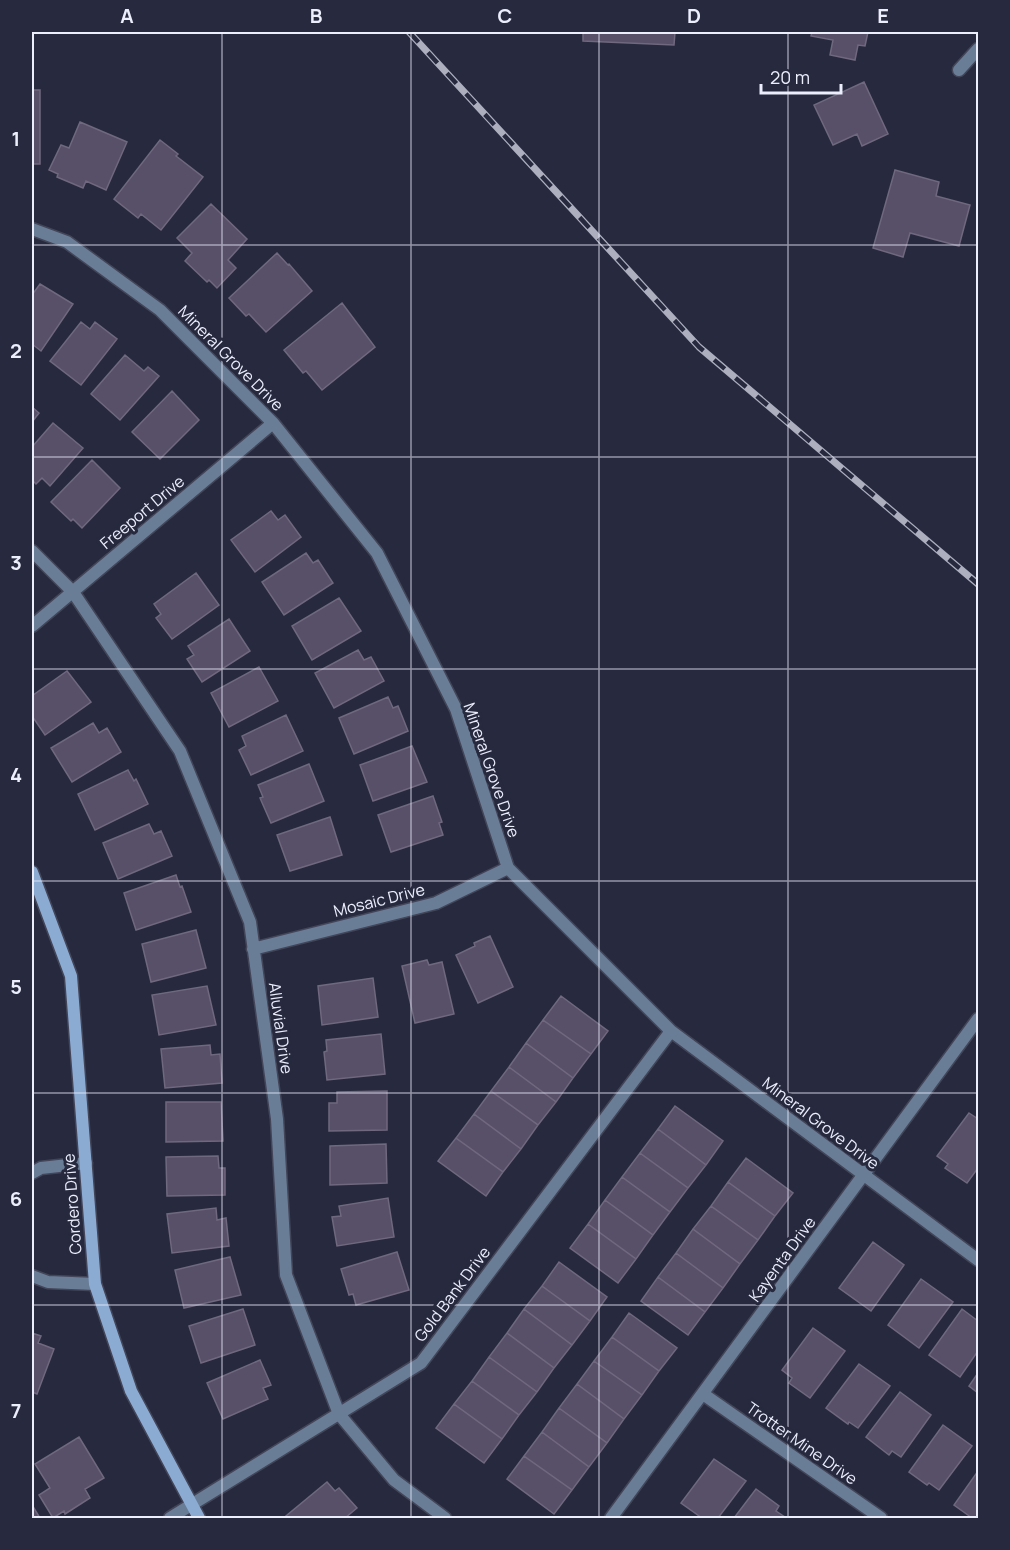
<svg xmlns="http://www.w3.org/2000/svg" width="1010" height="1550" viewBox="0 0 1010 1550" font-family="Manrope,sans-serif">
	<style>
		.building { fill: #584f68; stroke: #70687f; stroke-width: 1.5 }
		.lines { fill: none; stroke-linecap: round; stroke-linejoin: round }
		.street-casing { stroke: #434559; stroke-width: 15 }
		.secondary-casing { stroke: #434559; stroke-width: 15 }
		.street { stroke: #697d96; stroke-width: 12 }
		.secondary { stroke: #8babd3; stroke-width: 12 }
		.rail-casing { stroke: #adafbf; stroke-width: 7 }
		.rail { stroke: #272a3e; stroke-width: 4.5; stroke-dasharray: 14; stroke-linecap: butt }
		.grid { fill: none; stroke: #eceefc; stroke-width: 1.5; stroke-opacity: 0.55 }
		.labels { text-anchor: middle; stroke-width: 6; stroke-linejoin: round; paint-order: stroke }
		.street-label { font-size: 16px; fill: #eceefc; stroke: #272a3e }
		.neatline { fill: none; stroke: #eceefc; stroke-width: 2 }
		.grid-label { font-size: 20px; text-anchor: middle; font-weight: bold; fill: #eceefc }
	</style>
	<rect width="100%" height="100%" fill="#272a3e"/>
	<path class="building" d="M583,32H675L674,45L583,41Z
		M812,32H868L865,46L858,45L855,60L830,55L833,40L811,36Z
		M864,82L888,134L862,146L857,134L833,145L814,105Z
		M32,90H40V164H32Z
		M80,122L127,142L106,190L86,181L83,188L57,177L58,174L49,170L61,145L69,148Z
		M160,140L178,154L176,156L203,177L161,230L141,214L138,218L114,199Z
		M895,170L939,182L936,196L970,205L959,246L910,233L903,257L873,248Z
		M211,204L247,239L228,260L236,268L217,288L209,280L207,282L185,261L192,253L177,238Z
		M277,253L288,265L289,264L312,291L266,332L249,314L246,316L229,298Z
		M40,284L73,304L41,351L32,344V295Z
		M342,303L375,347L322,390L306,371L303,373L284,350Z
		M81,322L90,329L95,322L117,339L81,385L50,361Z
		M125,355L144,371L148,367L159,376L120,420L91,394Z
		M172,391L199,420L160,459L132,432Z
		M32,407L39,413L32,422Z
		M53,423L83,448L50,486L42,478L36,484L32,480V447Z
		M92,460L120,488L82,528L73,519L71,521L51,502Z
		M271,511L278,520L285,515L301,537L255,572L231,540Z
		M306,553L313,563L318,560L333,583L284,615L262,582Z
		M196,573L219,605L172,639L156,618L161,614L154,604Z
		M339,598L361,631L312,660L292,626Z
		M229,619L250,651L202,682L187,659L194,655L188,646Z
		M358,650L364,660L371,657L384,681L334,708L315,673Z
		M259,667L278,701L229,727L211,693Z
		M67,671L91,702L45,735L32,716V696Z
		M388,697L393,708L398,706L408,731L354,754L339,718Z
		M286,715L303,751L251,775L239,750L246,746L242,736Z
		M93,723L99,733L107,728L121,752L72,782L51,748Z
		M412,746L427,782L373,801L360,765Z
		M309,764L324,801L271,823L260,798L263,797L258,785Z
		M128,770L134,781L136,779L148,804L95,830L78,794Z
		M433,796L442,822L439,823L443,835L391,852L378,815Z
		M330,817L342,855L290,871L277,835Z
		M149,824L154,834L161,831L172,856L118,879L103,843Z
		M176,875L180,887L182,886L191,912L136,930L124,893Z
		M196,930L206,968L151,982L142,944Z
		M490,936L513,987L478,1003L456,955L475,946L474,943Z
		M427,960L429,965L442,962L454,1014L415,1023L402,966Z
		M373,978L378,1017L322,1025L318,986Z
		M207,986L216,1025L159,1035L152,995Z
		M561,996L608,1031L591,1054L543,1020Z
		M543,1020L591,1054L573,1078L526,1043Z
		M381,1034L385,1074L327,1080L324,1052L327,1051L326,1040Z
		M526,1043L573,1078L556,1102L509,1067Z
		M210,1045L211,1055L220,1054L222,1083L165,1088L161,1049Z
		M509,1067L556,1102L538,1125L491,1091Z
		M387,1091V1130L329,1131V1103H337V1092Z
		M491,1091L538,1125L521,1149L474,1114Z
		M166,1102H221L223,1141L166,1142Z
		M675,1106L723,1141L706,1165L658,1129Z
		M969,1113L978,1119V1168L967,1183L945,1168L948,1164L937,1156Z
		M474,1114L521,1149L503,1172L456,1138Z
		M658,1129L706,1165L688,1188L640,1153Z
		M456,1138L503,1172L486,1196L438,1161Z
		M386,1144L387,1183L330,1185V1146Z
		M640,1153L688,1188L670,1212L622,1177Z
		M218,1156L219,1168H225V1195L167,1196L166,1157Z
		M746,1158L793,1193L775,1216L728,1182Z
		M622,1177L670,1212L653,1235L605,1200Z
		M728,1182L775,1216L758,1240L711,1206Z
		M388,1198L394,1237L337,1246L332,1217L341,1216L339,1206Z
		M605,1200L653,1235L636,1259L588,1224Z
		M711,1206L758,1240L740,1264L693,1229Z
		M216,1208L217,1220L226,1218L229,1246L172,1253L167,1214Z
		M588,1224L636,1259L618,1283L570,1248Z
		M693,1229L740,1264L723,1288L676,1253Z
		M873,1242L904,1265L871,1311L839,1288Z
		M397,1252L409,1290L356,1305L353,1294L349,1295L341,1269Z
		M676,1253L723,1288L705,1312L658,1277Z
		M230,1257L241,1295L184,1308L175,1270Z
		M559,1262L607,1297L590,1321L542,1286Z
		M658,1277L705,1312L688,1335L641,1301Z
		M921,1279L953,1302L919,1348L888,1325Z
		M542,1286L590,1321L572,1345L524,1309Z
		M243,1309L255,1345L201,1363L189,1326Z
		M524,1309L572,1345L554,1368L507,1333Z
		M962,1309L978,1321V1351L960,1377L929,1355Z
		M629,1313L677,1348L659,1371L612,1337Z
		M813,1328L845,1351L810,1398L789,1383L792,1378L782,1370Z
		M32,1333L41,1336L38,1343L54,1349L37,1394L32,1392Z
		M507,1333L554,1368L537,1392L489,1357Z
		M612,1337L659,1371L642,1395L594,1361Z
		M489,1357L537,1392L519,1415L472,1381Z
		M260,1360L271,1385L263,1388L268,1399L223,1419L207,1383Z
		M594,1361L642,1395L624,1419L577,1384Z
		M859,1364L890,1386L858,1428L849,1422L848,1424L826,1408Z
		M978,1373V1393L969,1386Z
		M472,1381L519,1415L502,1439L454,1404Z
		M577,1384L624,1419L607,1443L559,1408Z
		M900,1392L931,1415L901,1457L892,1451L889,1455L866,1437Z
		M454,1404L502,1439L484,1463L436,1428Z
		M559,1408L607,1443L589,1467L542,1432Z
		M943,1425L972,1446L939,1490L929,1483L927,1485L909,1472Z
		M542,1432L589,1467L572,1490L524,1456Z
		M79,1437L104,1478L85,1489L90,1498L65,1514L64,1511L53,1518L39,1495L50,1488L35,1464Z
		M524,1456L572,1490L554,1514L507,1479Z
		M714,1459L746,1481L718,1518H702L681,1503Z
		M978,1471V1518L974,1517L972,1518L954,1505Z
		M327,1482L335,1491L339,1488L357,1508L345,1518H289L286,1516Z
		M756,1489L779,1506L776,1511L785,1517L784,1518H734Z
		M32,1505L40,1518H32Z"/>
	<g class="lines">
		<g class="street-casing">
			<path id="street" d="M959,70L978,49
				M32,229L67,242L160,310L273,423L377,553L456,709L508,868L671,1031L978,1260
				M32,551L73,592L180,751L250,922L277,1119L286,1275L339,1414L394,1480L445,1518
				M32,626L273,423
				M253,949L436,903L508,868
				M32,1173L41,1168L86,1163
				M32,1276L48,1282L95,1284
				M703,1394L881,1518
				M170,1518L421,1363L671,1031
				M611,1518L978,1019"/>
		</g>
		<g class="secondary-casing">
			<path id="secondary" d="M32,872L71,976L95,1284L131,1391L199,1518"/>
		</g>
		<use href="#street" class="street"/>
		<use href="#secondary" class="secondary"/>
		<g class="rail-casing">
			<path id="rail" d="M409,32L699,347L978,584"/>
		</g>
		<use href="#rail" class="rail"/>
	</g>
	<path class="grid" d="M222,32V1518M411,32V1518M599,32V1518M788,32V1518M32,245H978M32,457H978M32,669H978M32,881H978M32,1093H978M32,1305H978"/>
	<g class="labels">
		<g class="street-label">
			<text transform="translate(231 358) rotate(45)" y="6">Mineral Grove Drive</text>
			<text transform="translate(142 512) rotate(-40)" y="6">Freeport Drive</text>
			<text transform="translate(492 770) rotate(71)" y="6">Mineral Grove Drive</text>
			<text transform="translate(379 900) rotate(-14)" y="6">Mosaic Drive</text>
			<text transform="translate(281 1028) rotate(82)" y="6">Alluvial Drive</text>
			<text transform="translate(821 1123) rotate(37)" y="6">Mineral Grove Drive</text>
			<text transform="translate(72 1204) rotate(-94)" y="6">Cordero Drive</text>
			<text transform="translate(782 1259) rotate(-54)" y="6">Kayenta Drive</text>
			<text transform="translate(452 1294) rotate(-53)" y="6">Gold Bank Drive</text>
			<text transform="translate(802 1443) rotate(35)" y="6">Trotter Mine Drive</text>
		</g>
	</g>
	<rect width="1010" height="1550" fill="none" stroke="#272a3e" stroke-width="66"/>
	<path d="M761 84v9h80v-9" fill="none" stroke="#eceefc" stroke-width="3"/>
	<text x="770" y="84" font-size="18" fill="#eceefc" stroke="#272a3e" stroke-width="4.5" paint-order="stroke">20 m</text>
	<rect x="33" y="33" width="944" height="1484" class="neatline"/>
	<g class="grid-label">
		<text x="127" y="23">A</text>
		<text x="316" y="23">B</text>
		<text x="505" y="23">C</text>
		<text x="694" y="23">D</text>
		<text x="883" y="23">E</text>
		<text x="16" y="146">1</text>
		<text x="16" y="358">2</text>
		<text x="16" y="570">3</text>
		<text x="16" y="782">4</text>
		<text x="16" y="994">5</text>
		<text x="16" y="1206">6</text>
		<text x="16" y="1418">7</text>
	</g>
</svg>
